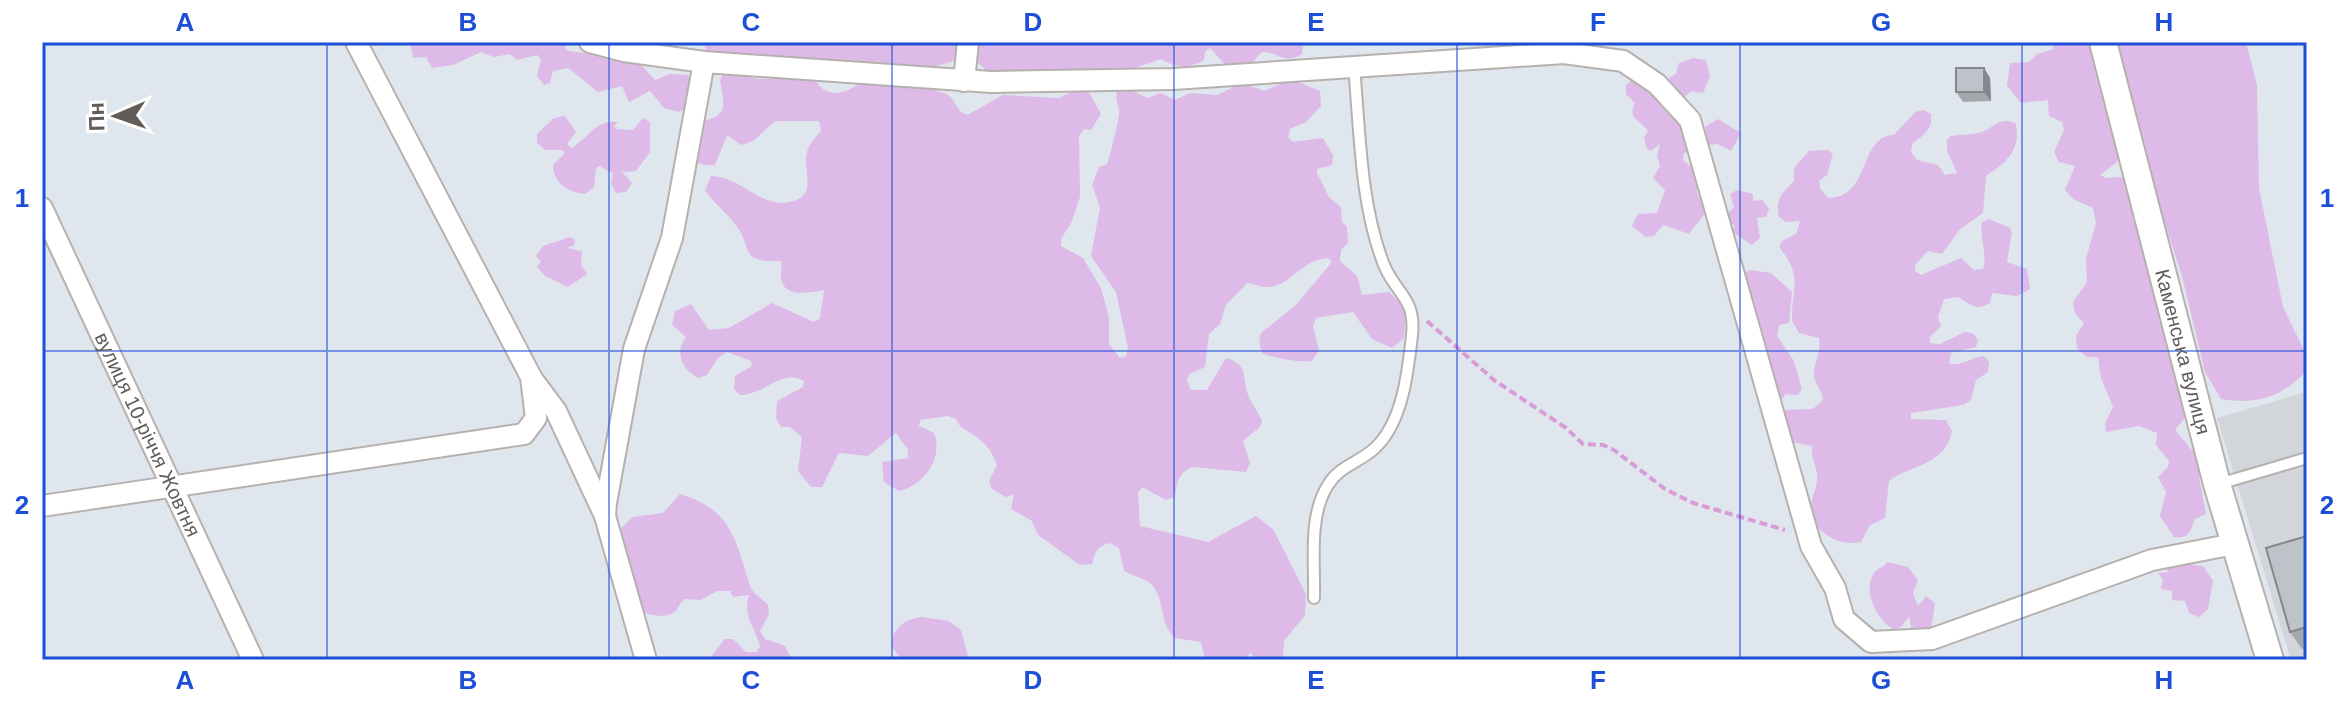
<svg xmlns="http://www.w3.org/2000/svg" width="2349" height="702" viewBox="0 0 2349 702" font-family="Helvetica,sans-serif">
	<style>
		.industrial { fill: #d2d6db }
		.green { fill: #ddbae7 }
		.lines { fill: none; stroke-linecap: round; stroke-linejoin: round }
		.lane-casing { stroke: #b7b1ae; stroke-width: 14 }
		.street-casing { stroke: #b7b1ae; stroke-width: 24 }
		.secondary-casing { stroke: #b7b1ad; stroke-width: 30 }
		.path { stroke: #da9cd8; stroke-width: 4; stroke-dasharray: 8 4; stroke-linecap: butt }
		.lane { stroke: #fff; stroke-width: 10 }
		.street { stroke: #fff; stroke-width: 20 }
		.secondary { stroke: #fff; stroke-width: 26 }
		.wall { fill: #a3a8ac }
		.shaded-wall { fill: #84888c }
		.building { fill: #bdc3c8; stroke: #84888c; stroke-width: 2 }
		.grid { fill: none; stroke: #1d4ed8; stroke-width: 2; stroke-opacity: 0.55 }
		.labels { text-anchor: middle; stroke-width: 6; stroke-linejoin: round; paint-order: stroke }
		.street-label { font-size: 20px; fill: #625c59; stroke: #fff }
		.neatline { fill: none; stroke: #1d4ed8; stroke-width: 3 }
		.grid-label { font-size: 26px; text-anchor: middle; font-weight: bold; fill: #1d4ed8 }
	</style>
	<rect width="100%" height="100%" fill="#e0e6ed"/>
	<path class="industrial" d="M2307,392V660H2291L2217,418Z"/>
	<path class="green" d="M410,42H569L565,48L568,51L610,56L624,63L636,59L655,80L670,74L687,75L693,82L690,106L679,112L664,108L650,91L629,102L622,86L598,92L568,68L553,71L550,83L544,85L537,76L541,59L537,55L517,60L510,54L494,57L481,52L453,65L432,68L426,57L413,58Z
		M704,42H1302L1303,44L1302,54C1284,65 1279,52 1262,52L1249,66L1228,68L1210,48L1205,52L1204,60C1187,69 1177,68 1161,59L1123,72L990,74L977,62L963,58L923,70L841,65L812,59L791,62L707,54Z
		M2055,42H2088L2094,47C2104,84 2110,118 2120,154L2117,162L2100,175L2106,178L2125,177L2134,223L2146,240L2172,352L2170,359L2187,415L2175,430L2191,449L2202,454L2205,471L2199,477L2206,514L2195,519C2190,531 2190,539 2174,537L2160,516L2166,492L2158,477L2168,467L2169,461L2156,445L2157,433L2139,426L2106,432L2105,423L2113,407L2101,378L2098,357H2087L2077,349L2076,336L2084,323L2075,313L2073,302L2087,282L2086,259L2096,223L2093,208L2073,199L2065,190L2075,166L2059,162L2054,152L2064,130L2062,122L2049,116L2048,100L2021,103L2007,86L2010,63L2029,62L2037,54L2053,49Z
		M2116,42H2246L2257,85L2259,188L2283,307L2307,356V370C2283,397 2257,405 2221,399L2205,372L2182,276L2147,168Z
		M1693,58L1706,60L1710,76L1703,93L1691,91L1684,98L1668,83L1669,78L1676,74L1679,63Z
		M725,71L758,79L814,77C823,99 846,96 860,82C888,84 918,84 944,93C956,97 955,111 967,115L1003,95L1059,98L1080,88L1089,92L1101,114L1091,130L1084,129L1079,136L1080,197L1072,221L1061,239V246L1083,258L1101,288L1109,318V344L1120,358L1126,356L1128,348L1116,292L1091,256L1100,207L1092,185L1099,167L1107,164C1109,160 1120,116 1119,112C1119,104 1115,100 1117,92L1131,90L1147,98L1161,93L1175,100L1190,93L1217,95L1242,83L1264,91L1291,79L1320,91L1321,106L1306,122L1290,129L1288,137L1293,142L1323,138L1333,155L1332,165L1317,169V173L1329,197L1341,207L1342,222L1347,226L1348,243L1341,250L1340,261L1357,276L1362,295L1389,292L1406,307L1404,338L1392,348L1372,339L1353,312L1316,318L1313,327L1319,350L1312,361C1303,363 1270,358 1262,353L1259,341L1261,333L1297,304L1332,262L1328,258C1301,259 1289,289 1265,287C1259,287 1253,283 1247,283L1226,305L1220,324L1209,334L1205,367L1189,374L1187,381L1191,390H1207L1226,358C1247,364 1243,375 1247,392C1250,402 1258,411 1262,421L1260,427L1243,441L1250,463L1246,472L1192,467C1178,473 1177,483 1175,497L1166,500L1142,487L1138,493L1140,526L1208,542L1256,516L1273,529L1306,594L1305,615L1284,641L1283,660H1255L1251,653L1242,660H1205L1201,642L1175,638C1159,624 1166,603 1153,586C1148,579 1132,576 1124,571L1119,548L1110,543C1097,546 1095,552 1092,564L1080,565L1038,535L1032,521L1011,509L1014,494L1006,497L992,489L989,481L997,465C987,440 980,440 960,426L956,419L948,416L920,420L919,426L934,433C944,458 923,486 899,491L884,482L882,462L908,458V450L896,433L868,456L839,453L822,487H811L798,471L802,437L790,427H781L776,418L777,401L803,387L804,381C782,368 764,395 740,395L734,389L735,376L752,366L751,361L727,352L718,358L707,375L698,378C682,369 674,353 686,337L672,325L675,311L691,304L709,330L729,328L772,303L814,322L820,318L824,290C809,293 780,299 781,274C781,270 782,266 781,261C737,262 755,250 735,224C726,212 714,203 705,191L711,176C742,176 762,211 793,201C818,194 802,170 807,152C809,144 816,137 821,131L819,121H775L753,141L741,145L727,135L715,165H704L693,160L690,123C727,117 726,114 720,80Z
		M1634,78L1639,84L1645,82L1680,118L1692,153H1684L1683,160L1697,171V193L1706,212L1689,234L1663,225L1654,236L1646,237L1632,226L1638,214L1657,213L1665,190L1653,178L1660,166L1657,156L1660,144L1651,151L1647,149L1644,138L1648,131C1640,119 1627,120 1635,103L1626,94V85Z
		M1924,110L1931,114C1933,130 1923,135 1912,144L1911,152L1917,160L1938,165L1945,175L1957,173L1947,151V140L1951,136C1960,134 1970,135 1979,133C1994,129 2000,115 2016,124C2021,152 2005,163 1986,176L1983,213L1960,229L1942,254L1928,251L1915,265V271L1921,275L1961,258L1974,270L1983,269C1988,256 1979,237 1982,222L1989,219L2010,228L2012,233L2007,262L2027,269L2030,289L2017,296L1992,293L1990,303C1974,312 1971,304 1958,297L1944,299L1938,317L1941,326L1930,337V343L1940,344L1965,332L1974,334L1978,341L1976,347L1951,353L1949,363C1962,367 1971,357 1984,356L1989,362L1988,372L1976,380L1971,400L1963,405L1911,413V419L1946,420L1952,431C1945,466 1911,464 1889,481L1885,518L1870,525L1861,542C1839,546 1827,537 1812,522C1808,498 1816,496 1817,478C1818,467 1810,458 1812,446L1787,441L1782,410L1813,409L1823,400C1823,389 1813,384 1814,373C1814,361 1821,355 1819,338L1799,333L1792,321C1791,289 1804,277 1779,247L1782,241L1796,234L1800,221L1786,222L1779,217C1775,199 1782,193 1794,181V168L1809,151L1828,150L1833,154L1827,175L1819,181L1820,189L1829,198C1872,196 1858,136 1894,135L1915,112Z
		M565,116L576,132L567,144L571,148C588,140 594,119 618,122L614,126L616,129L633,130L643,118L650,122V152L636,171L622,172L632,183L626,192L616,193L611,183L613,173L599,166L596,168L594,187L585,194C569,193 553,183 553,165L564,154L563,150H545L537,143V134L554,118Z
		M1718,119L1741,133L1731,151L1717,144L1707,145L1705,127Z
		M1737,190L1753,194V201L1762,200L1769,209L1766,217L1757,218L1760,238L1752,245L1732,232L1735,225L1727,222L1728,213L1734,207L1730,194Z
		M570,237L575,240L574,245L567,248L582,251L581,265L587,274L568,287L545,276L537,267L541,262L536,256L543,246Z
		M1750,270L1771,273L1792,292L1789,323L1779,325L1777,336L1794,361L1802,390L1797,395L1786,394L1780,401L1743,273Z
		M680,494C734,510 735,542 751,588C753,593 764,600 768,605L769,614L760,631L765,639L785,646L792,660H708L725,639H733L746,652H757L760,646C755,627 742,616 749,595L733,597L730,591H717L701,600L685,599C681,602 679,606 677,609C665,624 640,611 627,604L616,533L633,517L663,513Z
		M1887,562L1908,567L1918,580L1913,593L1918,606L1926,596L1935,603L1931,630L1912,632L1909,616L1902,626L1895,630C1877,622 1859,586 1877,570C1881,567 1885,566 1887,562Z
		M2185,564L2203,566L2213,581L2208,609L2199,617L2189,613L2185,601L2172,600V591L2161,589L2163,579L2158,573L2168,572L2166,567Z
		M922,617L949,621L961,630L969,660H902L891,646C893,628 904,619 922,617Z"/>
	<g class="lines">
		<g class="lane-casing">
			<path id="lane" d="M2219,484L2307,458
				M1314,598C1315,563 1308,516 1328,485C1339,466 1359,463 1375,448C1403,422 1408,371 1412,335C1416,298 1396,294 1384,265C1360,204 1360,131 1354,67"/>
		</g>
		<g class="street-casing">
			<g id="street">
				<path d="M590,42L624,51L704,62L991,82L1173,79L1564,53L1623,61L1657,84L1690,120L1811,546L1835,588L1844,619L1871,642L1932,639L2152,560L2234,544"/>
				<path d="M964,81L968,42"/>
				<path id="s1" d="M42,208L253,660"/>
				<path d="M532,379L556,411L605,516"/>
				<path d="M42,506L524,434L536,418L531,377L356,42"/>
				<path d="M646,660L605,516L606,503L634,349L672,238L704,62"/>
			</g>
		</g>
		<g class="secondary-casing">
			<g id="secondary">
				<path id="s2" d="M2103,42L2217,484L2270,660"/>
			</g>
		</g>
		<path class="path" d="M1427,321L1494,380L1566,428L1583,444L1603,445L1614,450L1665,489L1693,503L1785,530"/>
		<use href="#lane" class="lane"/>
		<use href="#street" class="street"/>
		<use href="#secondary" class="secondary"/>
	</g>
	<path class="wall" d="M1984,68L1990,78L1991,101L1963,102L1956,92Z
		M2307,536V648L2302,649L2290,632Z"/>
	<path class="shaded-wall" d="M1984,68L1990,78L1991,101L1984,92Z"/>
	<path class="building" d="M1956,68H1984V92H1956Z
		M2307,536V627L2290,632L2266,548Z"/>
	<path class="grid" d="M327,42V660M609,42V660M892,42V660M1174,42V660M1457,42V660M1740,42V660M2022,42V660M42,351H2307"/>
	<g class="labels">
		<g class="street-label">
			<text dy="7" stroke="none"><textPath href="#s2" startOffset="320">Каменська вулиця</textPath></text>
			<text dy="7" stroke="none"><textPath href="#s1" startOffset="250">вулиця 10-річчя Жовтня</textPath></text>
		</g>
	</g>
	<rect width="2349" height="702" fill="none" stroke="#ffffff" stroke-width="88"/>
	<g transform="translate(116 116) rotate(268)" stroke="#ffffff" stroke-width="6" paint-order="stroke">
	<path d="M0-6L14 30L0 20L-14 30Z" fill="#625c59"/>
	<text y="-12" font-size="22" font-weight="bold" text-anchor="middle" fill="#625c59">Пн</text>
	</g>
	<rect x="44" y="44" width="2261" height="614" class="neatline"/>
	<g class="grid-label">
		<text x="185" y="31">A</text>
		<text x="468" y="31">B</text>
		<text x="751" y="31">C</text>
		<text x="1033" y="31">D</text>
		<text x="1316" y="31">E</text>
		<text x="1598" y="31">F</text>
		<text x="1881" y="31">G</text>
		<text x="2164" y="31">H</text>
		<text x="22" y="207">1</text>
		<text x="2327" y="207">1</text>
		<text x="22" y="514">2</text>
		<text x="2327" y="514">2</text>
		<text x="185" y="689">A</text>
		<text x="468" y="689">B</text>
		<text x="751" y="689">C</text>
		<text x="1033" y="689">D</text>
		<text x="1316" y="689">E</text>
		<text x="1598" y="689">F</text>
		<text x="1881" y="689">G</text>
		<text x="2164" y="689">H</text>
	</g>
</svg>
